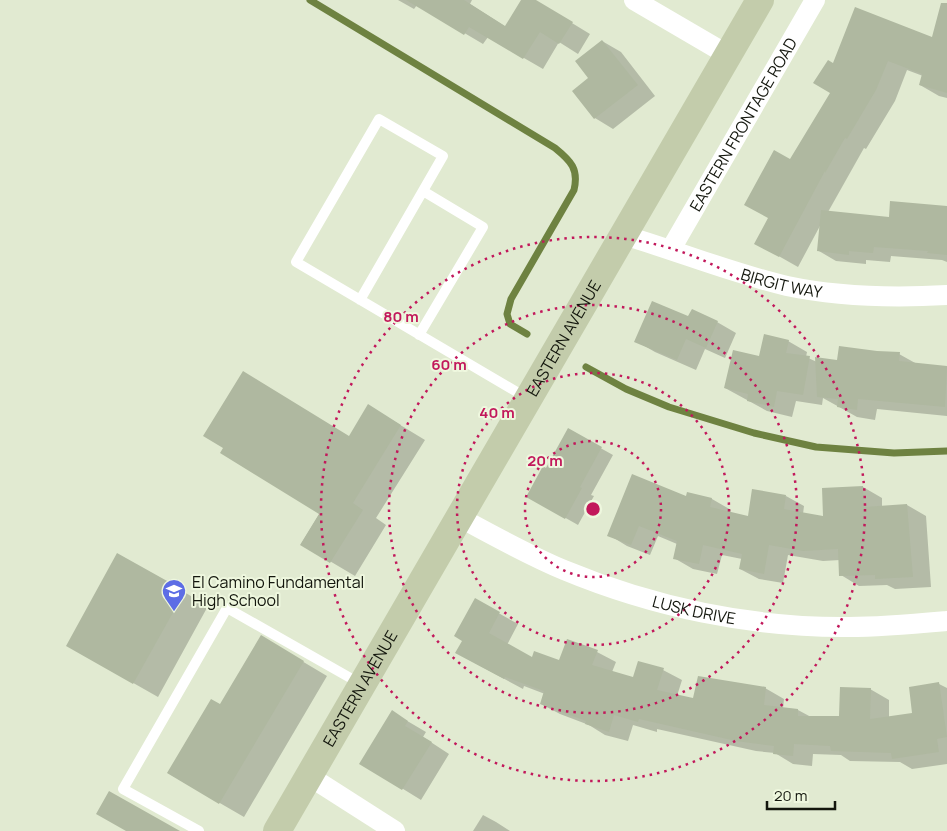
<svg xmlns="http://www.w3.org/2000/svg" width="947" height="831" viewBox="0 0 947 831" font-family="Manrope,sans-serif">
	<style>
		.shadow { fill: #0003 }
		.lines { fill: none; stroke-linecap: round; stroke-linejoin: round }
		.stream { stroke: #6e8241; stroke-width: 7 }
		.building { fill: #afb8a0 }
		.service { stroke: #fff; stroke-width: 10 }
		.minor { stroke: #fff; stroke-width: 20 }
		.secondary { stroke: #c3ccab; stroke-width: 28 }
		.ring { fill: none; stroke: #c2185b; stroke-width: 2.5; stroke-dasharray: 2.5 5 }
		.labels { text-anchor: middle; stroke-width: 4; stroke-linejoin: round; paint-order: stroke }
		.street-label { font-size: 16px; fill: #13160d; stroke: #eef7de }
		.poi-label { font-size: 16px; fill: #13160d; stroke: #eef7de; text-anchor: start }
		.centre { fill: #c2185b; stroke: #eef7de; stroke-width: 2.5 }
		.ring-label { font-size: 15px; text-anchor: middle; font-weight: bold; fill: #c2185b; stroke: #eef7de; stroke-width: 4; stroke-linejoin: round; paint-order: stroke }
	</style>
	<rect width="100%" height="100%" fill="#e1ead1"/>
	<path class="shadow" d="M398,0H472L470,4L506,27L522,0H534L590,34L578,54L559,42L543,69L488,37L483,44L417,5L414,9Z
		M947,34V98L939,96L920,85L923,76L907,70L895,101L866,149L864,148L828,212L890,219L947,207V262L942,260L891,256L890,262L866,260V264L836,261L819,251L821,224L798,267L775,254L770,218L790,161L832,92L834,65Z
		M602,41L621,52L655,96L613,129L595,118L590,78Z
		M689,318L717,322L736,333L725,358L705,349L696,370L655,352L636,341Z
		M788,341L807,352L806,357L817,362L838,361L899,354L917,364L947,367V416L877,409L875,420L857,417L823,398L822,405L796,401L792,417L767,411L725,388L760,357Z
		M392,420L425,440L376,518L386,525L355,576L301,544L320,513L350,437Z
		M568,430L613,455L591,495L594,496L578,525L527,496L546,469Z
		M863,487L882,498V507L907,505L926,516L931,587L895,589L887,585L859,586L841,575L840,560L823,561L788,555L783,583L759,579L740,569L742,559L722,555L717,574L693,569L674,558L677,544L658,536L650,555L627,546L609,535L687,497L688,494L712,499L731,510L730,513L749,517L786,496L804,506L803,514L824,518L823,489Z
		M184,592L208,606L158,697L91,659Z
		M475,600L518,624L507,645L532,659L560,662L597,652L616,662L612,672L634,679L663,670L682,680L677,696L694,700L765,688L784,699L783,708L798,710L811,717L841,718L870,689L889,700V718L914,715L939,684L947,688V764L912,769L900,762L850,761L841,755L813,754L812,766L793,764L775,753L756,751L657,729V732L633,725L628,741L605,735L589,725L560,714L541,704L545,694L524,686L523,689L475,663L464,640Z
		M285,651L327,676L244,817L168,773L220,706Z
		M392,712L426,732L423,737L449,754L421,800L361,763Z
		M483,815L496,822L510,831H473Z"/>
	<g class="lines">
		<path class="stream" d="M310,0L555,148C571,161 579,169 574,190L511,299L507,314L510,324L527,334
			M586,367L626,389L669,407L754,433L816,447L894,453L947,451"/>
	</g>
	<path class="building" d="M406,0H464L505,26L521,0H536L573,22L559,44L540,32L523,59L469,27L464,35Z
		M941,3H947V93L919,85L922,74L888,61L876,90L847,139L845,138L825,173V171L779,257L754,244L768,218L744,205L774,150L790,159L830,93L813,83L828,60L833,63L855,7L932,37Z
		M602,40L638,85L594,119L572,91L588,78L575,61Z
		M890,201L947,206V255L927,253L928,251L874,247L873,253L849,251V255L817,251L821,210L889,217Z
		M652,301L688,316L692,309L718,321L706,348L686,339L677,360L634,342Z
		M764,334L789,340L786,353L810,356L803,395L777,391L774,407L747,401L748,394L724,388L733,350L759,356Z
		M839,346L877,351L900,352L899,361L947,366L945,407L858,399L857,410L837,407L838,399L817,397L815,357L837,360Z
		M243,371L349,436L368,404L401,425L353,503L363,510L330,563L300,545L319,514L220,453L223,448L203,436Z
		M568,428L602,447L580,487L582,488L565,519L526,497L543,466L546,468Z
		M632,474L686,496L687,492L712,498L710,507L748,516L752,489L786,495L784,509L823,516L822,488L863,486L864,507L907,504L913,577L875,579V575L839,576L838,549L803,551L769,545L764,574L739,569L742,554L703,545L699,564L673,559L677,541L639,526L631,545L607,536Z
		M117,553L185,591L133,684L66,646Z
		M475,598L500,612L489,633L532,657L534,651L559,660L567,639L598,650L592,665L633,677L638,661L664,668L657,690L693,698L698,676L766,687L764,705L798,709V716H839L840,687L871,688L870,719L912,713L909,687L939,682L947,737L937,739L939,752L892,759L891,753L831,751L830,746L794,744L793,756L773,754L774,746L736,741L639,719L638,722L614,715L609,732L585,724L586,721L540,704L544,691L505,677L504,679L455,653L462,641L454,636Z
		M261,635L304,661L219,804L167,773L211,699L220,704Z
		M392,710L408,721L405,726L432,742L402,790L359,764Z
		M109,791L180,831H126L96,814Z"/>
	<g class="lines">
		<path class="service" d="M360,300L443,156L379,119L296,262L527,398
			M419,335L483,227L423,191
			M199,831L123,789L227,608L361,684"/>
		<g class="minor">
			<path d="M634,0L728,55"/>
			<path id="s1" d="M623,235C678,251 731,273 787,286C839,297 894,298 947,295"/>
			<path id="s2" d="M671,249L815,0"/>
			<path id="s3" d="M459,517C494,536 528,555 564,570C653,607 752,628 849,627C882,627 914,624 947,621"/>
			<path d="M309,776L395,831"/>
		</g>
		<path class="secondary" id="s4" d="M277,831L760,0"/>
	</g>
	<g class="ring">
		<circle cx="593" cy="509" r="68"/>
		<circle cx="593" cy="509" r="136"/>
		<circle cx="593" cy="509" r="204"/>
		<circle cx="593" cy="509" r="272"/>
	</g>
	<defs>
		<g id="school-pin" transform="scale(1.25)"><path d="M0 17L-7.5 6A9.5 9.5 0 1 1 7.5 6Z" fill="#5d6de5" stroke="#eef7de"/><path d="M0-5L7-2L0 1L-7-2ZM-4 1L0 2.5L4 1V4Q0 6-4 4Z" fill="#fff"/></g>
	</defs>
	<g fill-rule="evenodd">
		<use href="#school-pin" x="174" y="591"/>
	</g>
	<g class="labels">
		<g class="street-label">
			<text dy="6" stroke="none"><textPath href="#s2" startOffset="144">EASTERN FRONTAGE ROAD</textPath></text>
			<text dy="6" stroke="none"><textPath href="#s1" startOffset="166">BIRGIT WAY</textPath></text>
			<text dy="6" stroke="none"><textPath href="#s4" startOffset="570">EASTERN AVENUE</textPath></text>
			<text dy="6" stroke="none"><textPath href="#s3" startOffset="254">LUSK DRIVE</textPath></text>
			<text dy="6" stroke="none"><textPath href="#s4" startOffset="165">EASTERN AVENUE</textPath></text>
		</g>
		<g class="poi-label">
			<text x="192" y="588">El Camino Fundamental<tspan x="192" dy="18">High School</tspan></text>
		</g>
	</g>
	<circle cx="593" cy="509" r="8" class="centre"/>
	<g class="ring-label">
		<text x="401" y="322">80 m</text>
		<text x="449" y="370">60 m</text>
		<text x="497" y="418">40 m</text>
		<text x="545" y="466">20 m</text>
	</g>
	<path d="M767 801v8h68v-8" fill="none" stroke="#13160d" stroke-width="2.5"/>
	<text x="774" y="801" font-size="15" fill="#13160d" stroke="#eef7de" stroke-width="4" paint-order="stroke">20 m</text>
</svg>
